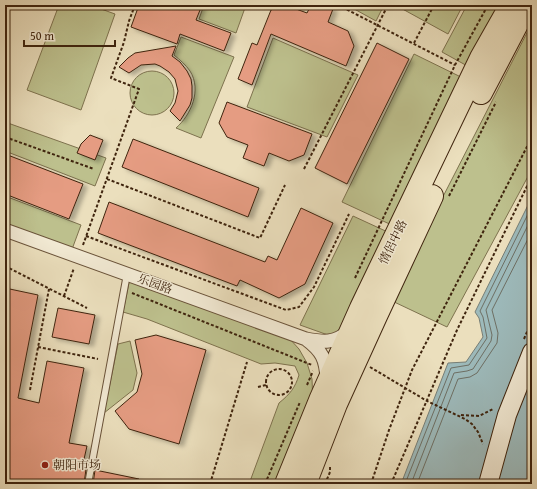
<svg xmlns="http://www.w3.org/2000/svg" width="537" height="489" viewBox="0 0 537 489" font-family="'Gentium Book Plus','Noto Serif SC',serif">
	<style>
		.green { fill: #bdc08d; stroke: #7e724e }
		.water { fill: #9dbabb; stroke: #777e76 }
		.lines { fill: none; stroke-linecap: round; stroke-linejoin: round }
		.shore { stroke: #6e6f64; stroke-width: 1 }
		.building { fill: #e59c82; stroke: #3f240e; filter: url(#shadow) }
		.lane-casing { stroke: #6a533a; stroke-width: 8 }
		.street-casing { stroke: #6a533a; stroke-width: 15 }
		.secondary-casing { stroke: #3f240e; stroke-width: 20 }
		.highway-casing { stroke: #3f240e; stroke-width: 24 }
		.path { stroke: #3f240e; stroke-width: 2; stroke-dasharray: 3 2; stroke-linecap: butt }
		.lane { stroke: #f2ead4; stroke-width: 6 }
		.street { stroke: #f2ead4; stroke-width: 13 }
		.secondary { stroke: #f2ead4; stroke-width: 18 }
		.highway { stroke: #ebdfbd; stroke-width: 22 }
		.poi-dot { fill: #8f2418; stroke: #f2ead4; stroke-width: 1.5 }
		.labels { text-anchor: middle; stroke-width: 3; stroke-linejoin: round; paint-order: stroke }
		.street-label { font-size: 12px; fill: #3f240e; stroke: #f2ead4 }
		.poi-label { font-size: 12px; fill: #3f240e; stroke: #f2ead4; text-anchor: start }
	</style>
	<defs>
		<filter id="shadow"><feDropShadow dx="4.5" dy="2.5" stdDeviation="2" flood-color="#0004"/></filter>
	</defs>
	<rect width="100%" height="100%" fill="#ebdfbd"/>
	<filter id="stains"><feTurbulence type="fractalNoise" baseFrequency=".005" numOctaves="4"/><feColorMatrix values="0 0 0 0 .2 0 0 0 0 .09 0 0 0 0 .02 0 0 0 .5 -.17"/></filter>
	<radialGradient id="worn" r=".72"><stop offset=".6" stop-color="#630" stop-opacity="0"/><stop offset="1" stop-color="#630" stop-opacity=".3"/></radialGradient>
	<path class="green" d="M59,5H90L115,14L81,110L27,90Z
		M204,5H246L236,33L199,19Z
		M347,5H384L376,21Z
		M398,5H463L448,34L397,6Z
		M467,5H505L471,68L442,52Z
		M532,23V169L447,327L390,300Z
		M181,37L234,57L201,138L176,128C191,115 202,90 190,71C186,65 180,60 174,55Z
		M273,38L358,75L327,137L247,107Z
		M414,54L467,80L396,227L342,202Z
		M130 93a22 22 0 1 1 44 0a22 22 0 1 1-44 0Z
		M5,122L106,158L95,186L5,151Z
		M5,196L81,225L71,252L5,227Z
		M353,216L392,234L342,340L300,325Z
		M130,278L289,338L299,349L307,363L312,379L313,406L280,484H249L279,403C290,394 295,388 299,375L295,366L275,363L261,364L147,319L123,312Z
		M130,341L137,373L133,390L104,413L118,344Z"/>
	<path class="water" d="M532,197V484H401L448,363L466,362L483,337L479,318L475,312Z"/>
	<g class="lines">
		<path class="shore" d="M405,484L451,368L469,365L487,338L483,317L480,311L532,206
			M411,484L454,373L467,371L473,369L491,341L492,335L486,310L532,217
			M417,484L458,379L470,377L477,373L497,343L498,333L492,310L532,231"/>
	</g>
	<path class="building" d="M139,5H154L164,9L165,5H202L196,20L231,33L224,51L180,34L177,44L131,27Z
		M285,5L307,13L311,5H323L333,9L328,22L348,31L354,46L346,66L271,34L252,85L238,79L252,43L257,45L271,10Z
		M377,43L409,59L347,184L315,168Z
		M176,46L172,56L180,62L187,71L191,79L192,86V98L190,105L180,121L170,111L175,103L178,91L175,79L169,72L160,66L155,64L141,65L129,73L119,67L128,58L135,53Z
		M227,102L312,134L304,155L289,161L269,153L264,166L243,158L248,145L227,137L219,123Z
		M90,135L103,140L95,160L77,153L81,144Z
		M133,139L259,188L248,217L122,167Z
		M5,154L83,184L69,219L5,194Z
		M109,202L265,262L268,256L277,260L301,208L333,223L305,284L279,298L240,280L237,286L98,233Z
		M5,288L38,295L18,398L39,403L47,361L84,368L69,443L87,446L82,468L86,469L84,484H5Z
		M58,308L95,315L89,344L52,337Z
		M156,335L206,350L179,444L129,429L115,411L137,392L142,374L135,340Z
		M95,470L139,479V484H93Z"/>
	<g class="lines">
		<g class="lane-casing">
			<path id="lane" d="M88,484L127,274"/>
		</g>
		<g class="street-casing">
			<path id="street" d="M5,230L306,339C322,342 336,344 348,331
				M306,339C322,351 326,359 327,379"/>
		</g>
		<g class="secondary-casing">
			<path id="secondary" d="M488,484L507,415L532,352"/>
		</g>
		<g class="highway-casing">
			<path id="highway" d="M481,93L527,5
				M286,484L321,398L361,308L481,58L511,5
				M305,484L336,404L376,316L432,196"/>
		</g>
		<path class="path" d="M338,5L455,65
			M414,43L434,5
			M5,137L94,169
			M304,169L388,5
			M107,179L260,238L285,185
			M449,196L496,102
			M86,236L286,310L299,307L314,287L349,214
			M83,245L139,89L111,78L124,42L129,21L135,5
			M5,266L87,308
			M355,278L455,65L488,5
			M132,293L312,365
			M64,296L74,268
			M524,339L532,320
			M38,347L98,359
			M370,367L427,401L465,419L472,424L478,432L483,444
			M266 382a13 13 0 1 1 26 0a13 13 0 1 1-26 0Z
			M307,385L313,371
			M258,387L266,385
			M30,390L49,289
			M461,415L479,416L493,409
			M210,484L247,362
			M265,484L300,402
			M325,484L330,472V467
			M371,484L389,430L412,370L532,137
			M391,484L457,330L532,176"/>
		<use href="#lane" class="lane"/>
		<use href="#street" class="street"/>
		<use href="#secondary" class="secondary"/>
		<use href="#highway" class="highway"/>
	</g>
	<circle class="poi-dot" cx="45" cy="465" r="4"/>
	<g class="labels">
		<g class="street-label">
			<text transform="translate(393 242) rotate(-64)" y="4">情侶中路</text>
			<text transform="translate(155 284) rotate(20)" y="4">乐园路</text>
		</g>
		<g class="poi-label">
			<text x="53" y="469">朝阳市场</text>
		</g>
	</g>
	<rect width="537" height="489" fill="none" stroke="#ebdfbd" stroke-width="20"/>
	<rect x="6" y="6" width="525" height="477" fill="none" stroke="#3f240e" stroke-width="2"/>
	<rect x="10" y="10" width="517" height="469" fill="none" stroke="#3f240e"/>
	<path d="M24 40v6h91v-6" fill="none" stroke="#3f240e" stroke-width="2"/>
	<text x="30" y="40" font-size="12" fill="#3f240e" stroke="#f2ead4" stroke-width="3" paint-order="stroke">50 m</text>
	<rect width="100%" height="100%" filter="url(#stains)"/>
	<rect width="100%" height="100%" fill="url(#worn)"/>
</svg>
